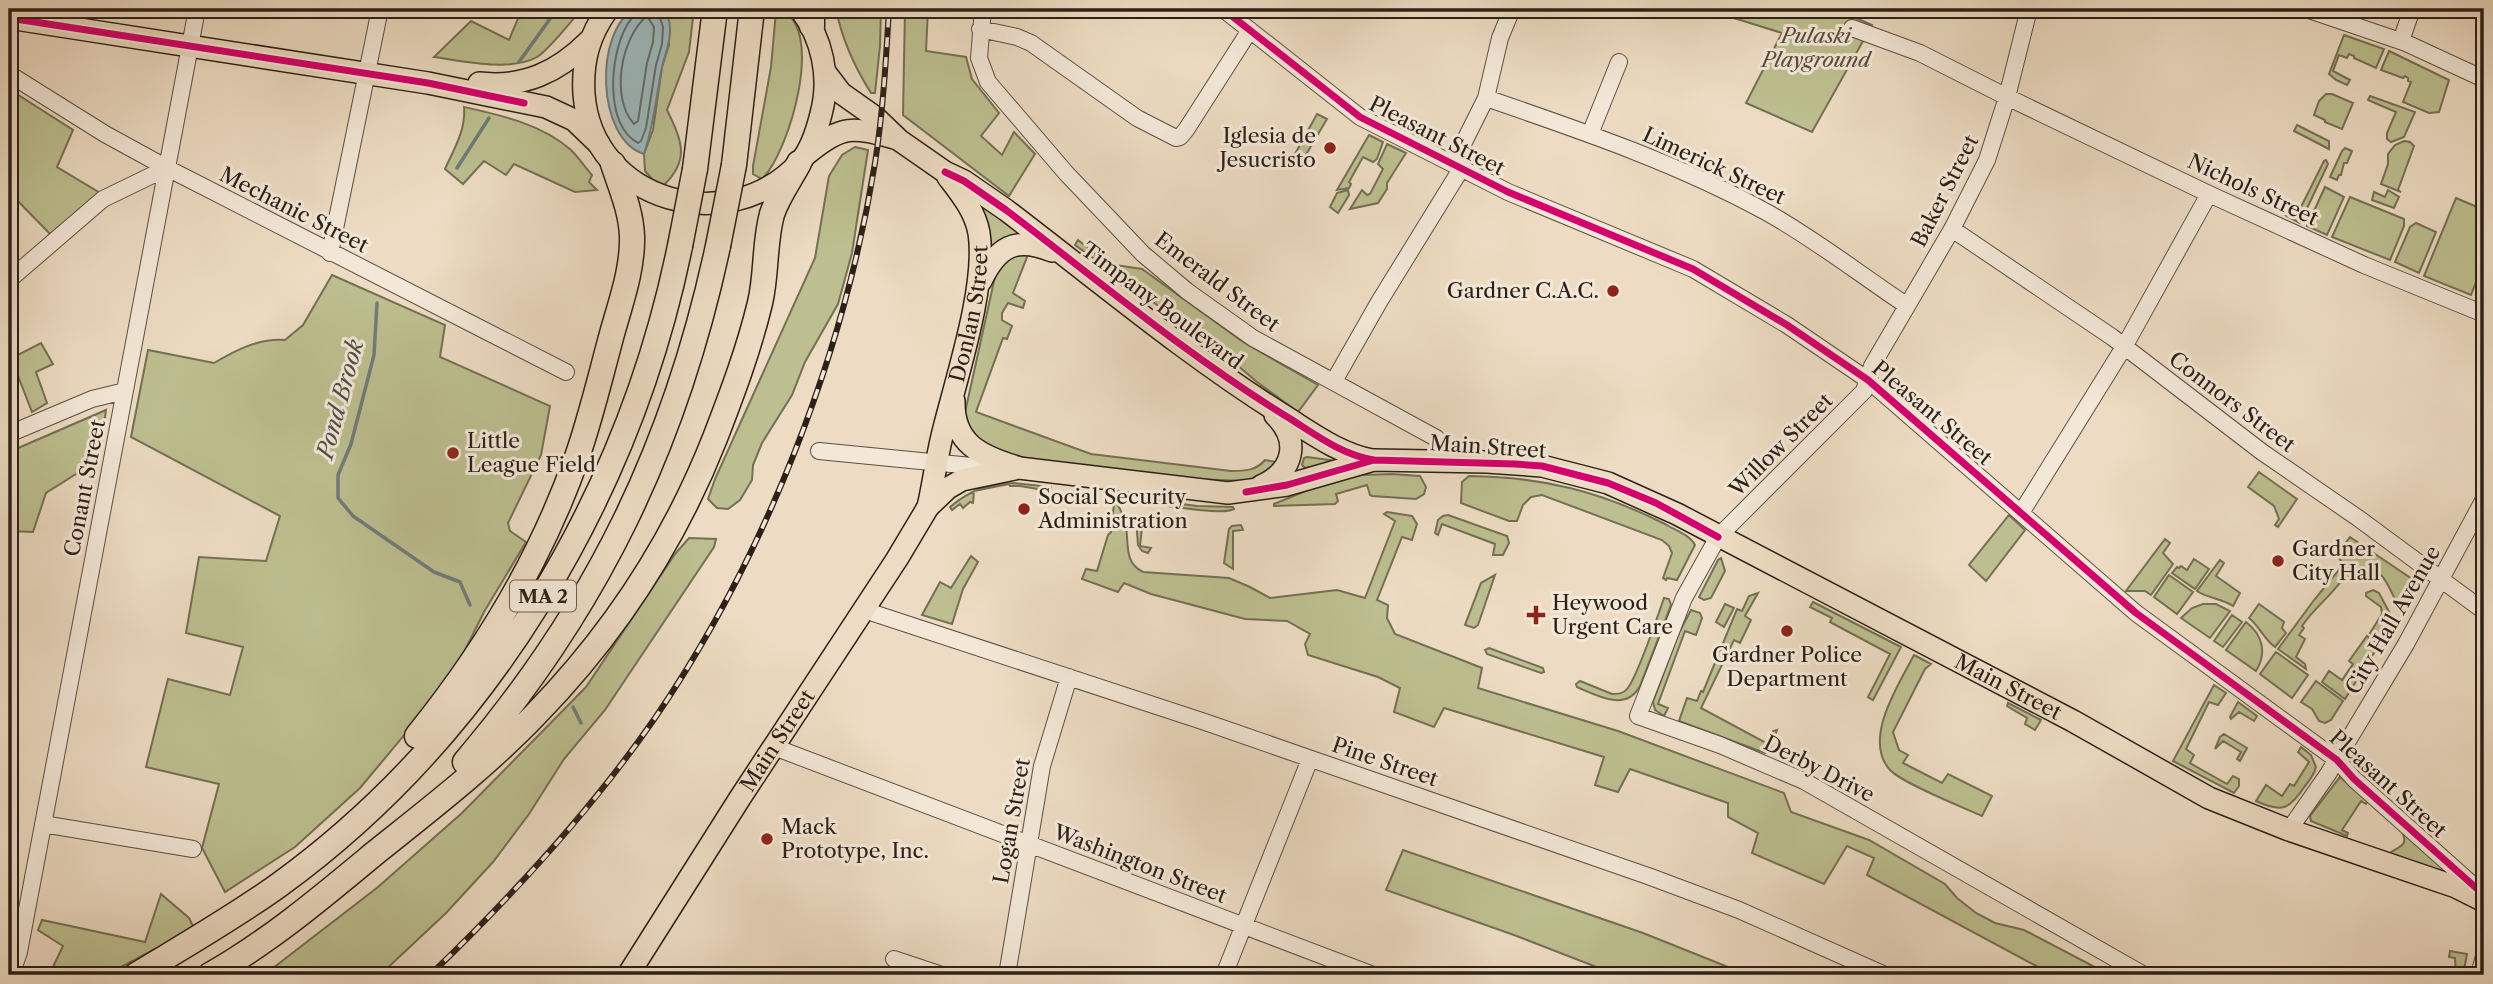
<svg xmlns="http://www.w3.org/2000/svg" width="2493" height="984" viewBox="0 0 2493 984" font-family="'Libre Caslon Text',serif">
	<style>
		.green { fill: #bdbf90; stroke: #747054; stroke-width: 2 }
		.water { fill: #9db9be; stroke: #707c7c; stroke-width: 2 }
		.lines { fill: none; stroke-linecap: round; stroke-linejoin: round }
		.shore { stroke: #646c6b; stroke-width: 2 }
		.stream { stroke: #707c7c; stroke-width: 3.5 }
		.minor-casing { stroke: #5c4f43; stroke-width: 18 }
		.major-casing { stroke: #2c2018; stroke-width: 24 }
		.highway-casing { stroke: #2c2018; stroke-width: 27 }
		.minor { stroke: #f3e8d8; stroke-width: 16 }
		.major { stroke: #eddcc3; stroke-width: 21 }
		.highway { stroke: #eddcc3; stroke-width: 24 }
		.rail-casing { stroke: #2c2018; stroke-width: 6 }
		.rail { stroke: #f3e8d8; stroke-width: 3.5; stroke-dasharray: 10; stroke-linecap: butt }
		.highway-bridge-casing { stroke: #2c2018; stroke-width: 27; stroke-linecap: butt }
		.highway-bridge { stroke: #eddcc3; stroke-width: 24 }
		.cycleway-casing { stroke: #f3e8d8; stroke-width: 11 }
		.cycleway { stroke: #d6006c; stroke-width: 7 }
		.poi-dot { fill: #8f2418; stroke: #f3e8d8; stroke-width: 2.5 }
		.labels { text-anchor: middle; stroke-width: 6; stroke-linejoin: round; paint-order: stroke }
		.shield { fill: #f3e8d8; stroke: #685c52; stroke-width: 2 }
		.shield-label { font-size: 19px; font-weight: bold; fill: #2c2018 }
		.park-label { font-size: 21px; font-style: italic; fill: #58503c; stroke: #f3e8d8 }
		.poi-label { font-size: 21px; fill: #2c2018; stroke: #f3e8d8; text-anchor: start }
		.street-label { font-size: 21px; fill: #2c2018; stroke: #f3e8d8 }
		.water-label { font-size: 23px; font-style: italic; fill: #4e4e4a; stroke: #f3e8d8 }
	</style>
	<rect width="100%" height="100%" fill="#eddcc3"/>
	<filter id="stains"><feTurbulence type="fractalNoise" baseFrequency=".00286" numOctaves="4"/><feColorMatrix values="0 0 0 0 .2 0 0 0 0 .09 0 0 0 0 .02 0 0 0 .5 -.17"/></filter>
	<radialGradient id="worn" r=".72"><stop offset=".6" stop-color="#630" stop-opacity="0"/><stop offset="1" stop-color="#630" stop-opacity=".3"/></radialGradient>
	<path class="green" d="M35,9H101L98,15Z
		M522,9H581C574,19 546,52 537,57C510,72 463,61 434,57L471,21L509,40Z
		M661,9H694L689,52L667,110C681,139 691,159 664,185L653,180L645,171L644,154L653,130L662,67L669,45L666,13Z
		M779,9C827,26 789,153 762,179L753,174V166L771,67L776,11Z
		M836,9H881L880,46L875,93H871C854,66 842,40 836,9Z
		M905,9H928L926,51L966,57L972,79L999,113L981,136L1002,155L1014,132L1035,154L1009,196L903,115Z
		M1705,9H1841L1842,12L1872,25L1812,132L1746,103L1782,33Z
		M2344,35L2384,49L2376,68L2354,58V56L2349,54L2347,58L2339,55L2333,71L2350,80L2347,85L2336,80L2329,74Z
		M2389,51L2449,80L2439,112L2429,113L2403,102L2411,82L2408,81V78L2405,76L2403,78L2381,70Z
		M9,89L73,130L57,167L102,194L50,234L9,192Z
		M2326,94H2332L2353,103L2342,129L2325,122V120L2314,115L2319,101Z
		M2370,96L2415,112L2404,137L2391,142L2387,139V133L2396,112L2368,100Z
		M464,107C500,115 542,124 571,150C579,158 585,167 592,175L589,182L597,190L575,192L514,164L506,175L484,161L463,184L445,169C454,149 466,130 464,107Z
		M1317,114L1327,119L1301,163L1298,161L1295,166L1290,163Z
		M2297,125L2329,141V149L2294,131Z
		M1369,135L1383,142L1377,159L1373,162L1363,157L1349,182L1351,184L1349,188L1337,190Z
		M2404,141L2410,142L2414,146L2398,190L2401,192L2381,184L2388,164V154L2395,145Z
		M1387,144L1406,153L1387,183V189L1378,203L1350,209L1362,190L1367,195L1370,194L1383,169L1378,164Z
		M855,147L868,150L852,253L838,304L805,362L792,395L762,443L753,465L752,480L740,500L728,509L717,508L708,499L715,479L815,258L829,176L842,155Z
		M2345,148L2352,151L2347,163H2344L2341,175H2339L2337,180L2330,177L2342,151Z
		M2324,161L2326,160L2328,164L2300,223L2285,215L2287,210L2297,215Z
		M2325,187L2344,197L2327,235L2307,226Z
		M1348,190L1349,195L1338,213L1330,207L1337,193Z
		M2388,190L2399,197L2394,208L2372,200L2374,192L2385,197Z
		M979,197L1026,231L990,252L979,210Z
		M2350,197L2404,219V226L2390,260L2332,237Z
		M2456,198L2484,210V261L2471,295L2424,276Z
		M2416,223L2436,232L2419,273L2395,262L2410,227Z
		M1078,240L1109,264L1142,269L1243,342L1318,385L1298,412L1257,382L1224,354L1075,245Z
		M1029,252L1013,293L1025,301L1023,308L1008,303L1002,313V320L1012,326L1007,339L1003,338L976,412L1091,454L1231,471C1244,471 1256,471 1265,460L1276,462L1279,456H1282L1267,477L1245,481L1196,479L991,454L974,444L964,417L996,272L1004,259Z
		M332,275L445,325L440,357L550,406L541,455L508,523L510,531L526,542L484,612L460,660L426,709L360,788L295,847L225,892L202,848L219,784L146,767L168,679L230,695L243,647L186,633L199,557L266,561L280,516L131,437L148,350L214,363C236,350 259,338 285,340L303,325Z
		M41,343L53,364L36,372L47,403L32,412L18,376L9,380V349L14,357Z
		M106,410L100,450L76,474L46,493L33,532L9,531V452Z
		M1307,457L1330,460L1327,464L1305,468L1302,465L1304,458Z
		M2259,472L2297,499L2278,527L2275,525L2279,519L2274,506L2248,487Z
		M1392,474L1420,476L1426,487L1424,494L1416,499L1372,496L1370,495L1367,485L1336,494L1338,501L1335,504L1274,506V504L1325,483L1361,475Z
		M1469,476C1543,477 1599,491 1665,524C1675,530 1690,535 1695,545L1677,580L1667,578L1666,580L1663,578L1672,553L1669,546L1662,540L1542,495L1531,497L1523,505L1517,521H1509L1461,503L1462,482Z
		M1014,483L1051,487L1050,491L1020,486H1010L1009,484L974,491L973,503L970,502L963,508L960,504L952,510L950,507C969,491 988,483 1014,483Z
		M1105,494L1112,495C1117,503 1122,512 1125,521C1130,540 1122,562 1143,572L1229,578L1250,587L1270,598L1337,590L1365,598L1395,521L1384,514L1387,512L1412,516L1417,524L1412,540L1402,537L1377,600L1388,605L1387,618L1395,634L1482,668L1478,688L1618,731L1784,793L1791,812L1869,840L1945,884L1957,898L1976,913L1995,923L2024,930L2110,975H2053L1867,875L1874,858L1847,846L1824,884L1752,853L1758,833L1728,817V803L1630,769L1618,792L1595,785L1604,757L1444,708L1434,727L1394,712L1400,688L1378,677L1308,655L1305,644L1310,634L1287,621L1245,619L1151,594L1124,583L1118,592L1082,579L1086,569L1097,571L1108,535L1111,532L1114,503L1105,501Z
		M1138,498L1197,506L1233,507L1234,509C1221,516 1159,504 1141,502L1138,501Z
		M1141,515L1154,518L1143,519L1140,546L1151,548L1148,553L1142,551L1138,545L1136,520Z
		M1448,515L1507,536L1509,543L1503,555H1493L1495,544L1442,524L1438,535L1435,533L1438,520L1443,516Z
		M2009,515L2025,530L1986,581L1969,565Z
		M1241,525L1243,530L1233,531V569L1224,563L1229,529L1232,526Z
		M2350,537L2418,583L2401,607C2388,595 2389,568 2364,570C2356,571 2350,575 2345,582L2342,580C2330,597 2314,608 2302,626L2304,628L2299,635L2305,639L2296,657L2305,664L2306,669L2278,649L2314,600L2343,565L2337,554Z
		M689,538L716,539L714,547L605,710L564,759L529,814L493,862L446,913L380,975H264L378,887L462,813L586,687L675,554Z
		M2165,539L2170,543L2163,553L2173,564L2151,595L2145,591H2126Z
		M971,556L978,562L963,589L952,624L922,615L940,582L951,588Z
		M1721,558L1725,571L1711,598L1704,600L1699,597L1718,560Z
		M2194,559L2209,569L2195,589L2172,573L2177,567L2179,568L2181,566L2187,570Z
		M2220,560L2224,563L2216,576L2240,593L2233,606C2221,598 2209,599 2197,591Z
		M1495,575L1478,625L1474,628L1465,625L1481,583Z
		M2169,575L2193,592L2177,614L2154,597Z
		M2373,590L2379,593L2394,621L2381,641L2370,633L2382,614L2381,607L2366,596V593Z
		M1758,593L1745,616L1751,620L1740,643L1734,640L1701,708L1766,743L1773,731L1777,730L1770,749L1765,753L1679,721L1687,698L1697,701L1701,691L1703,692L1737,609L1742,611L1749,596Z
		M1664,598L1669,599L1671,605L1640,686C1626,712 1598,696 1577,687L1576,684L1580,681L1612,694C1618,694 1623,694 1627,689C1637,678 1658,615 1664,598Z
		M1813,602L1901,647L1873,700L1868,697L1890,654L1830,622L1832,618L1810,607Z
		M1725,604L1734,608L1724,627L1716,622Z
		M2203,604H2216L2230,611L2210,638L2181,618L2192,608Z
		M2259,604L2284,622L2282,628L2286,633L2275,647C2264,639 2260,627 2249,618Z
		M1691,610L1700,613L1702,618L1696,635L1685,631L1658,704L1668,708L1664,716L1655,710L1653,702L1679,633Z
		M2232,615L2242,622L2223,647L2214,641Z
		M2246,622C2263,635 2267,653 2256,671L2226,650Z
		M2367,636L2379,645L2345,699L2322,682L2329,671L2342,680L2353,664L2349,661Z
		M1489,648L1543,668L1544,672L1541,673L1487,654L1485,650Z
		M2276,652L2308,675L2292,698L2260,674Z
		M1914,655L1931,664L1925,669L1893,732L1899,750L1908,755L1903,763L1942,783L1948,774L1992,796L1982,816C1962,807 1902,783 1890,770C1862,739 1899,684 1914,655Z
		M2316,681L2343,701L2331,720L2325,723L2319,721L2312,709L2301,702Z
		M2214,685L2226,693L2218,705L2209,702L2186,749L2194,755L2190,763L2227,784L2233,776L2239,779V786L2234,793L2173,761Z
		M2238,702L2257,716L2254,721L2239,712L2231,719L2230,717Z
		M2008,703L2041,720L2035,730L2025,724L2027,718L2007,706Z
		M2224,734L2247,748L2240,761L2237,759L2241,752L2223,741L2215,749L2220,737Z
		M2301,747L2311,755L2316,767C2314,775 2310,780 2305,786C2289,810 2282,813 2256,801L2266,785L2282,796L2290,784L2294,786L2309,762L2298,752Z
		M2340,777L2368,801L2366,804L2361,801L2342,830L2348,833L2347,836L2311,821L2310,816Z
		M2402,832L2451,874L2389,854C2396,847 2410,847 2402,832Z
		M1403,850L1643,933L1748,975H1617L1514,935L1386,890Z
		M161,894L189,918L193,926L161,946L106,975H43L51,971L63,946L38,930L42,920L145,942Z
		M2450,951L2467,954L2463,975H2456L2455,958L2449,957Z"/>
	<path class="water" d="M635,9H661C667,14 670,21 670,28C671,42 665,54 662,67C656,96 654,125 644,154C596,139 594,30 635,9Z"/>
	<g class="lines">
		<path class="shore" d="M636,9C635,17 629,20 626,27C610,56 604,125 638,143L641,141L646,128L656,65L662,44L663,27L657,9
			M647,16L654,27L653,42L647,63L638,121L634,124C610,98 621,37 647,16Z"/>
		<path class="stream" d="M519,62L557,9
			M457,168L489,118
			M377,303L374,355L351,444L338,475V498L353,516L434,572L460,582L470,605
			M573,707L581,723"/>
		<g class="minor-casing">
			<path id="minor" d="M983,9L979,58L988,82L1066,173L1143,254L1187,291L1253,338L1436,438L1449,450L1451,461
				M1223,9L1360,117L1508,192L1693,269L1787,325L1868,380L2136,613L2337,760L2354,779L2484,895
				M2029,9L2007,97L1987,160L1952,229L1872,366L1864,391L1718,537L1684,598L1638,716L1720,745L1804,781L2144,975
				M2306,9L2406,43L2484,79
				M1852,28L1920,53L2007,97L2209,194L2364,265L2484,314
				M980,29L1017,37L1031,43L1137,118L1176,138L1180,137L1186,130L1250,30
				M2401,41L2412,9
				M9,74L105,134L167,168L566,372
				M1486,98C1582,131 1679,164 1768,213C1816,240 1861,275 1906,305
				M1590,134L1619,62
				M1453,164L1486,98L1500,38L1512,9
				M1952,229L2112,337L2262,452L2358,518L2484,611
				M330,253L380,9
				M9,280L103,199L167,168
				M1334,381L1379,302L1461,169
				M9,434L92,399L125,391
				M819,451L992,468
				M2021,513L2124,347L2209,194
				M864,610L1202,721L1648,876L1739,910L1885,975
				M774,747L1373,975
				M43,824L193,849
				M2289,830L2328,774L2406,644L2484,499
				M894,959L942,975
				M11,975L19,952L197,9
				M1007,975L1042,766L1069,677
				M1224,975L1310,759
				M2479,975L2484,956"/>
		</g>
		<g class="major-casing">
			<g id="major">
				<path d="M608,9C589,35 582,61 584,94C592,202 729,240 800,162C811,150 817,130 821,114C831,77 822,38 800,9"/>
				<path d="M9,18L428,83L546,107L574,120L599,144"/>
				<path d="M825,72L841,93L875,117L899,140L945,172L964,181L1006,210C1098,280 1188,356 1286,417C1313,434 1340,454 1372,460"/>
				<path d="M479,83C524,88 558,72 589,41"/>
				<path d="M808,153C843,124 853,127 894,138"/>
				<path d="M981,281C997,247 1015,236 1052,251"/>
				<path d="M954,401C953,444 981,456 1017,467"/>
				<path d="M1261,486C1294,471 1301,441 1275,415"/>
				<path id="s1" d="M928,507C934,481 937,454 944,428C957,376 987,285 979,233C975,211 961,194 948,177"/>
				<path id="s2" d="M628,975L740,798L897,559L928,507L948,488L962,480L1019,468L1228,493L1287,485L1374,460L1487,462L1542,466L1608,483L1677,514L2073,721L2209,798L2289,830L2456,887L2484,901"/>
			</g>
		</g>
		<g class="highway-casing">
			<path id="highway" d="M812,9V26
				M734,165L752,9
				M695,169L715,9
				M417,736C485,652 541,559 577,457C590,420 599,382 609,345C618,309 633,273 632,236C631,211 621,188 613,164
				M465,762C597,607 675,446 718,246
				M136,975C184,946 233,918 279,885C487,734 629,496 680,246
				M210,975C270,941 322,897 375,853C430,809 486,766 535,715C613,635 674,542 715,438C732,394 749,349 760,303C767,274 764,243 772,214C778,196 790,180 799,163"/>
		</g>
		<use href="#minor" class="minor"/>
		<use href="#major" class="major"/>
		<use href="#highway" class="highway"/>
		<g class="rail-casing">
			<path id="rail" d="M430,975C512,896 590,812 655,718C765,557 844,355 875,163C883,112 886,60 889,9"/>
		</g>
		<use href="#rail" class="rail"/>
		<g class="highway-bridge-casing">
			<path id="highway-bridge" d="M680,246L695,169
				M718,246L734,165"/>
		</g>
		<use href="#highway-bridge" class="highway-bridge"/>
		<g class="cycleway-casing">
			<path id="cycleway" d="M1223,9L1360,117L1508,192L1693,269L1787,325L1868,380L2136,613L2337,760L2354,779L2484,895
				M9,18L428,83L524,103
				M945,172L964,181L1006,210C1099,281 1189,357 1289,418C1316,435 1342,455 1374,460
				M1246,492L1287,485L1374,460L1515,464L1542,466L1608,483L1656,503L1718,537"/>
		</g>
		<use href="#cycleway" class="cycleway"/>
	</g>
	<g class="poi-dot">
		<circle cx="1330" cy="148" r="7"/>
		<circle cx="1613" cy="291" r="7"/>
		<circle cx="453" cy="453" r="7"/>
		<circle cx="1024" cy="509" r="7"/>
		<circle cx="2278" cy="561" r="7"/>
		<path d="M1532.5 604.5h7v7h7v7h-7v7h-7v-7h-7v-7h7z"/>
		<circle cx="1787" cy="631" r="7"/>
		<circle cx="767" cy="839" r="7"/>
	</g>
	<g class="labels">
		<rect class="shield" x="510" y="580.5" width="66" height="31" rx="5"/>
		<g class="shield-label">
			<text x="543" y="603">MA 2</text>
		</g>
		<g class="park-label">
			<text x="1816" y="43">Pulaski<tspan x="1816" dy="24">Playground</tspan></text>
		</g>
		<g class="poi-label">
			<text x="1316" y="143" text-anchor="end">Iglesia de<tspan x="1316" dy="24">Jesucristo</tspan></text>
			<text x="1599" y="298" text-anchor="end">Gardner C.A.C.</text>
			<text x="467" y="448">Little<tspan x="467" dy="24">League Field</tspan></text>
			<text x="1038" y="504">Social Security<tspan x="1038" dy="24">Administration</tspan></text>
			<text x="2292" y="556">Gardner<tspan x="2292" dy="24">City Hall</tspan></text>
			<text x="1552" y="610">Heywood<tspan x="1552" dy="24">Urgent Care</tspan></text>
			<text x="1787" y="662" text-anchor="middle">Gardner Police<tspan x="1787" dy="24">Department</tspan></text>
			<text x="781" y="834">Mack<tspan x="781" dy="24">Prototype, Inc.</tspan></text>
		</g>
		<g class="street-label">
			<text transform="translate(1437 136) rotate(27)" y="7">Pleasant Street</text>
			<text transform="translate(1714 166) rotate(25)" y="7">Limerick Street</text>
			<text transform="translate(2253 190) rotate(25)" y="7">Nichols Street</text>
			<text transform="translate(1945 191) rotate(-63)" y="7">Baker Street</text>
			<text transform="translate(294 210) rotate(27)" y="7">Mechanic Street</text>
			<text transform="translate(1217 282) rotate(37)" y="7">Emerald Street</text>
			<text transform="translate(1162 306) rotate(37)" y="7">Timpany Boulevard</text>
			<text dy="7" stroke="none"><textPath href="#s1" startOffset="198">Donlan Street</textPath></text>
			<text transform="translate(2232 402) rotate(37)" y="7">Connors Street</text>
			<text transform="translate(1932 413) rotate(40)" y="7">Pleasant Street</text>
			<text transform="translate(1781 445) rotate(-45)" y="7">Willow Street</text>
			<text transform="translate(1488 447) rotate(4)" y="7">Main Street</text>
			<text transform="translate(85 488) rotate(-79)" y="7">Conant Street</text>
			<text transform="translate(2393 620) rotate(-60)" y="7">City Hall Avenue</text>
			<text dy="7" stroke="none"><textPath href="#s2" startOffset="1704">Main Street</textPath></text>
			<text dy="7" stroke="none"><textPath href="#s2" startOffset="278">Main Street</textPath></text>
			<text transform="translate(1385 762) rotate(19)" y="7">Pine Street</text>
			<text transform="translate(1819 769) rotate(27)" y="7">Derby Drive</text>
			<text transform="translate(2388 784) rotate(42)" y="7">Pleasant Street</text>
			<text transform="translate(1012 821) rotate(-80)" y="7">Logan Street</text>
			<text transform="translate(1140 864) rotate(21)" y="7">Washington Street</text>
		</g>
		<g class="water-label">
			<text transform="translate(340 399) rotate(-75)" y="8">Pond Brook</text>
		</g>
	</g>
	<rect width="2493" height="984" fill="none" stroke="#eddcc3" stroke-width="35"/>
	<rect x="10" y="10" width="2472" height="963" fill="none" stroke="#2c2018" stroke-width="3.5"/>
	<rect x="18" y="18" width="2458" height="949" fill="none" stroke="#2c2018" stroke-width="2"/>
	<rect width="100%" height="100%" filter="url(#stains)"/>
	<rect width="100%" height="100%" fill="url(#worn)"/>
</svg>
